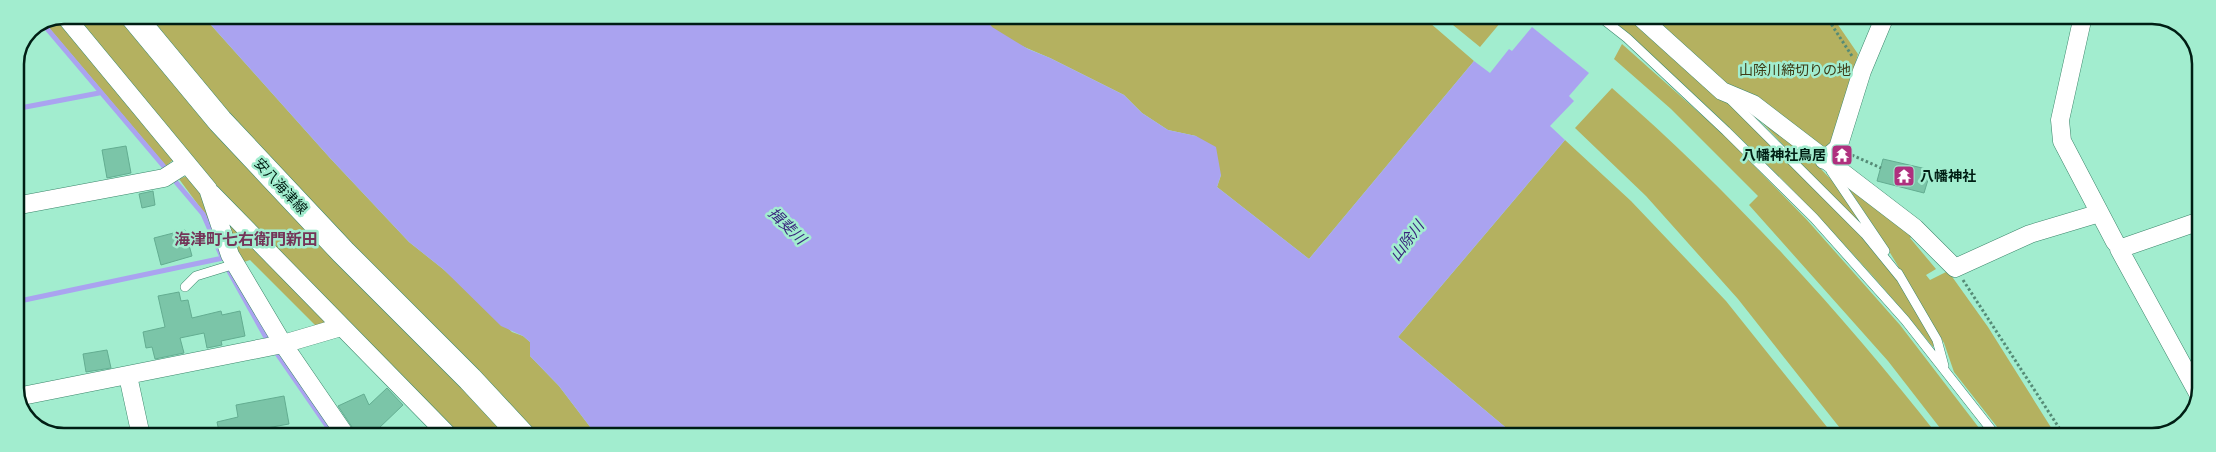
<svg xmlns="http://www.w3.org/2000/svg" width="2216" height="452" viewBox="0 0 2216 452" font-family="'Noto Sans','Noto Sans JP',sans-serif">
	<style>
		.green { fill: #b4b160 }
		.water { fill: #aaa3f0 }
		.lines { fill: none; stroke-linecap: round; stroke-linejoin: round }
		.stream { stroke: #aaa3f0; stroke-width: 5 }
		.building { fill: #7bc5a8; stroke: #63ad91 }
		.lane-casing { stroke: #3b866b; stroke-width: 10 }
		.street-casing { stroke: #3b866b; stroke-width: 19 }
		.secondary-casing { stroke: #3b866b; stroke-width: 26 }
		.path { stroke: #558b76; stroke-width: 3; stroke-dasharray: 2.5 2.5; stroke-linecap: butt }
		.lane { stroke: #fff; stroke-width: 9 }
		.street { stroke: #fff; stroke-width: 18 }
		.secondary { stroke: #fff; stroke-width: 25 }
		.labels { text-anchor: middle; stroke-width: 5; stroke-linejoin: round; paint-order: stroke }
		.park-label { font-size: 14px; fill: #3e3c17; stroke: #a2edcf }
		.poi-label { font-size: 14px; font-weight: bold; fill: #001e14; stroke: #a2edcf; text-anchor: end }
		.street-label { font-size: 14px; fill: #001e14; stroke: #a2edcf }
		.water-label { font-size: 15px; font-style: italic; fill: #39257c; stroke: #a2edcf }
		.quarter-label { font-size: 16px; font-weight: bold; fill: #743458; stroke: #a2edcf }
		.rim { fill: none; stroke: #001e14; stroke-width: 2.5 }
	</style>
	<rect width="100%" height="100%" fill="#a2edcf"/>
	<path class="green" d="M69,15H121L510,436H458L235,211Z
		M144,15H202L330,158L409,242L443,269L512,332L523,336L530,342V356L559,386L597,436H532L241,132Z
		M949,15L1422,16L1474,61L1309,259L1217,187L1221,175L1196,136L1168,130L1142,113L1124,95L1050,58Z
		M1442,16H1506L1480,47Z
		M1606,16H1631L1748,121L1858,233L1895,275L1935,344L1933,347C1862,260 1784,178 1702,102C1670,72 1639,43 1606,16Z
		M1648,16H1832L1858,54L1830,150L1824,153L1762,115Z
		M59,17L170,152L173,160L166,166L45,23Z
		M1622,44L1722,133L1807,220L1900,325L1986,437H1947L1888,361L1749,205L1758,196L1671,109L1614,59Z
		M1612,88C1732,193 1841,312 1939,437H1847L1738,299L1646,196L1575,128Z
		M1743,103L1798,145L1840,189L1870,231L1864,229Z
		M1565,140L1631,201L1726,301L1835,437H1517L1398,337Z
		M189,175L198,184L222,250L205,214L179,179Z
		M1845,183L1915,234L1910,238L1936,269L1926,275L1930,280L1948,271L1988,327L2057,437H2005L1954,372L1944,343L1877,231Z
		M219,207L329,321L318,328L250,260L241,263Z"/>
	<path class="water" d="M202,15H983L992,27L1028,49L1050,58L1124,95L1142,113L1168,130L1196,136L1216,147L1221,175L1217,187L1309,259L1474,61L1490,73L1509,49L1512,51L1532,27L1589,73L1569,96L1574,101L1550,126L1565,140L1398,337L1517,437L597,436L559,386L530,356V342L523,336L501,326L443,269L409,242L330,158Z"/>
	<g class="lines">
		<path class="stream" d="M43,24L166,169
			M15,109L99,93
			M175,181L203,214L222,257
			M229,271L268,341
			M15,302L223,258
			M276,352L334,436
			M306,436L331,432"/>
	</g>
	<path class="building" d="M126,146L131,173L107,178L102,150Z
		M1883,159L1931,170L1924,193L1877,181Z
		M153,191L155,205L142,208L139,194Z
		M185,230L192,256L161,265L154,238Z
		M179,292L181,301L188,300L192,318L221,311L222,315L240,311L245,336L221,341L222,345L207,348L204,333L180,338L184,353L155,359L152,347L146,348L143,332L165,327L158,296Z
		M107,350L111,368L86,372L83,354Z
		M387,388L403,405L378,429L383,436H358L338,406L364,394L369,405Z
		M284,396L289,424L239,433L240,436H220L217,422L238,417L236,405Z"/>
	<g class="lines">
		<g class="lane-casing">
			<path id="lane" d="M1599,16L1627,38L1726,131L1814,218L1905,320L1997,437
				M1731,100L1865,234L1900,277
				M1831,171L1885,251
				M1898,273L1937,340L1944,366
				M185,287L196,276L235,264"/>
		</g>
		<g class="street-casing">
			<path id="street" d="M64,15L208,189L230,255L283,344L346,436
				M1639,16L1722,91L1753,104L1915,228L1955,268L2030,234L2100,213
				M2083,16L2060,120L2062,141L2115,242
				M1824,160L1838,148L1862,71L1885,16
				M211,193L449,436
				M15,206L164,178L186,164
				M128,376L141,436
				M17,397L283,344L341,327
				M2200,397L2119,249L2200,221"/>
		</g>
		<g class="secondary-casing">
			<path id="secondary" d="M132,15L220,121L343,252L470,379L523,436"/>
		</g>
		<path class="path" d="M1826,16L1852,56
			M1852,155L1881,168
			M1963,280L2065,437"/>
		<use href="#lane" class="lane"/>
		<use href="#street" class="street"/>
		<use href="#secondary" class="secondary"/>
	</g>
	<defs>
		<g id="temple-square" transform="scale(1.125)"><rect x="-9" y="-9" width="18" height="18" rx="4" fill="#af307e" stroke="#a2edcf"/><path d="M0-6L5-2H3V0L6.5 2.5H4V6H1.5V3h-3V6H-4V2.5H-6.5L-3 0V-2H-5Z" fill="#fff"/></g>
	</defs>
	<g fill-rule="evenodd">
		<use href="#temple-square" x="1842" y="155"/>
		<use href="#temple-square" x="1904" y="176"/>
	</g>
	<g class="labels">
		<g class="park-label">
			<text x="1795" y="75">山除川締切りの地</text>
		</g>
		<g class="poi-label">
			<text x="1826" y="160">八幡神社鳥居</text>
			<text x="1920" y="181" text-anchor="start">八幡神社</text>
		</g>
		<g class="street-label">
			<text transform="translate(281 186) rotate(47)" y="5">安八海津線</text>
		</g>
		<g class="water-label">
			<text transform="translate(787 226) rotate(44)" y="5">揖斐川</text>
			<text transform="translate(1407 241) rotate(-53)" y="5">山除川</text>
		</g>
		<g class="quarter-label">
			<text x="246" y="245">海津町七右衛門新田</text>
		</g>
	</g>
	<path d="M0 0H2216V452H0ZM64 24H2152A40 40 0 0 1 2192 64V388A40 40 0 0 1 2152 428H64A40 40 0 0 1 24 388V64A40 40 0 0 1 64 24Z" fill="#a2edcf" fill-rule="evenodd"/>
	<path class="rim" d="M64 24H2152A40 40 0 0 1 2192 64V388A40 40 0 0 1 2152 428H64A40 40 0 0 1 24 388V64A40 40 0 0 1 64 24Z"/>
</svg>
